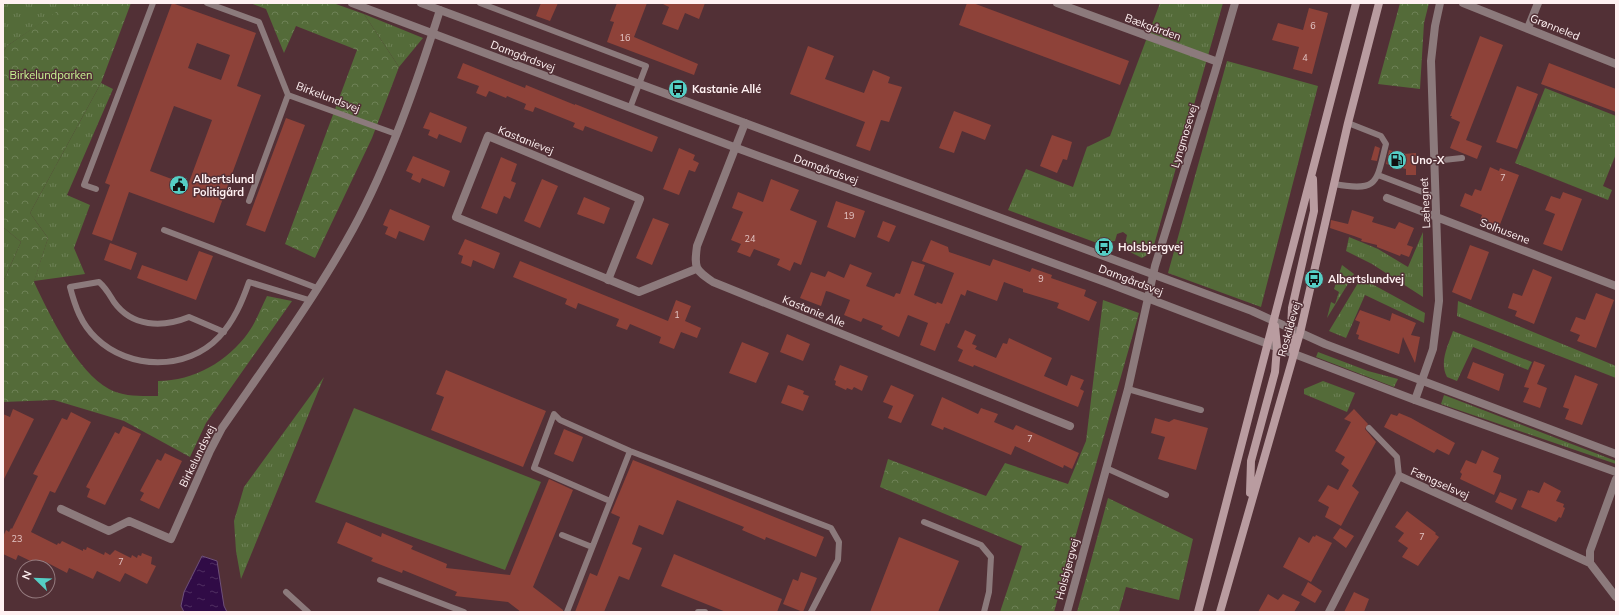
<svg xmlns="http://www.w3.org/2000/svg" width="1619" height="615" viewBox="0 0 1619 615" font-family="Mulish,sans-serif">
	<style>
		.grass { fill: url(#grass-tufts) }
		.forest { fill: url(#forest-crowns) }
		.pitch { fill: #546b39 }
		.water { fill: url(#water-ripples); stroke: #6e507a }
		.building { fill: #8e4239; fill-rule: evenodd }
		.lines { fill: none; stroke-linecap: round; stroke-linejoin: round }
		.service { stroke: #8c7a7c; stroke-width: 6 }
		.minor { stroke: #8c7a7c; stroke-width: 8 }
		.tertiary { stroke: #8c7a7c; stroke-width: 8 }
		.secondary { stroke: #b99ca0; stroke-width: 8 }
		.labels { text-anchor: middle; stroke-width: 3; stroke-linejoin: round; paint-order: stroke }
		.number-label { font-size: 9px; fill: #e3c5c4 }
		.street-label { font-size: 11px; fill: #fff1f2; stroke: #523036 }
		.park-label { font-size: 11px; fill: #c9f693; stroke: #523036 }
		.poi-label { font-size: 11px; font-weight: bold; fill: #fff1f2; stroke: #523036; text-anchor: start }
	</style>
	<defs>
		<pattern id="grass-tufts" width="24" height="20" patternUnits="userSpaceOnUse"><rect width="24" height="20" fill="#546b39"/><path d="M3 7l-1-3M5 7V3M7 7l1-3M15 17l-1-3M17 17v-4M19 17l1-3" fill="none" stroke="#6e8156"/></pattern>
		<pattern id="forest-crowns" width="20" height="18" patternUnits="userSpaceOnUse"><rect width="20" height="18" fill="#546b39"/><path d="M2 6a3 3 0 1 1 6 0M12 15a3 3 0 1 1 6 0" fill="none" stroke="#6e8156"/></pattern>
		<pattern id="water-ripples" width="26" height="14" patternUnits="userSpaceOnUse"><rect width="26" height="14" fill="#300b46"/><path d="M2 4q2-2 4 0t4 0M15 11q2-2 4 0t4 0" fill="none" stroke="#4f2f61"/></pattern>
	</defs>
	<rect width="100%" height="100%" fill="#523036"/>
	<path class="grass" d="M9,3H80V6L59,11L7,46L3,52V5Z
		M1160,3H1223L1152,252L1142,258L1124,249L1127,235L1123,232L1117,234L1115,241L1097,243L1008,210L1026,169L1073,187L1087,147L1110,136Z
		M364,14L423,38L399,67Z
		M1227,61L1318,86L1261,307L1168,273Z
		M101,83L113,89L67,195L90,205L74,248L85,274L34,281L48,238L30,213Z
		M1545,88L1616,116V154L1603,186L1612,190L1608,200L1515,163Z
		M3,227L21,242L3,282Z
		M1423,232V297L1372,264L1346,251L1349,237L1378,249L1408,267Z
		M1342,265L1354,274L1327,318L1331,302L1335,304L1339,292L1334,289Z
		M1361,278L1425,313L1424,323L1365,295L1346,338L1329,331Z
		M1458,301L1616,366V378L1457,316Z
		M1453,331L1532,362L1528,370L1473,347L1457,381L1447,377C1439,362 1448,346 1453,331Z
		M1318,352L1368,371L1398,379L1394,387L1316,357Z
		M324,377L241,579L236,551L234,521L244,487Z
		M1323,381L1355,393L1347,412L1304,394V389Z
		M1444,395L1616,461V464L1441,404Z"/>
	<path class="forest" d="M80,3H131L101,83L30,213L48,238L34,282C49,314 77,372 109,389C124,397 141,396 158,396V381C194,381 228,361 248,333C256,322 261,308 267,296L292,301L206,423L190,457L124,421L54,400L3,402V282L21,242L3,227V52L7,46L59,10L80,6Z
		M250,3H333L364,14L399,67L372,138L315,258L285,244L357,50L296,26L284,53L266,9Z
		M1400,3H1429L1424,23L1420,89L1378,84Z
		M1103,300L1139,313L1054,612H1000L1022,546L880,487L888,459L986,496L1005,463L1068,484L1086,441Z
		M1108,498L1193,539L1179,600L1126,587L1119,612H1077Z"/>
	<path class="pitch" d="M354,408L541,482L505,570L315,502Z"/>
	<path class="water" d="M202,556L217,561L224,606L227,612H184L181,606L184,592Z"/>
	<path class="building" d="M172,3L256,33L237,86L261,95L214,223L129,192L112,241L92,234L110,185L105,183ZM197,43L230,55L221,80L188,68ZM174,106L212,120L188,185L150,171Z
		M541,3H558L550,21L536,16Z
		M617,3H647L634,37L698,64L694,75L607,42L614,22L610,21Z
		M661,3H705L699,19L685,13L678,30L662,24L669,7Z
		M967,3H973L1129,61L1120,85L959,25Z
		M1309,8L1328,13L1312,74L1293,69L1299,47L1272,40L1278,23L1303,30Z
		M1480,36L1503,45L1466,140L1482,146L1477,159L1450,148L1460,122L1451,118L1452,116H1450Z
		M808,46L834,56L825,79L864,93L873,70L890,77L888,83L902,87L889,122L881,120L870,151L856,146L865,122L790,94Z
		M463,63L525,88L526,85L575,105V104L658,137L652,152L585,126L583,131L573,127L575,123L535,107L533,112L524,109L526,104L507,96L506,98L489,91L486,97L476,93L479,86L457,78Z
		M1549,63L1616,89V112L1541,84Z
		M1517,86L1538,94L1517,149L1496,142Z
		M954,111L991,125L985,140L962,131L954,153L939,148Z
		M430,112L467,127L461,143L439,134L437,139L428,135L430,130L423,128Z
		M286,118L305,125L265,232L246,225Z
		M1052,135L1072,142L1067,160L1063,159L1057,173L1040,166Z
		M1375,146L1380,148L1377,161L1371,160Z
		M679,148L695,155L693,160L699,163L695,172L689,170L679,195L663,189Z
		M1389,150L1404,154L1416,153V175H1406V169L1386,164Z
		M413,156L450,171L444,187L422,178L420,183L411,179L413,174L406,171Z
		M501,157L517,164L511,181L516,183L510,199L504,196L497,214L481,208Z
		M1490,167L1499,171L1500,168L1519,175L1499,227L1480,220L1482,215L1460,206L1465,193L1472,196L1475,189L1481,191Z
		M542,179L558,186L540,228L524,221Z
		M771,179L799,190L790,210L817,221L801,265L794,262L790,271L777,265L780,259L754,249L750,257L737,252L741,244L731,240L743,212L732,208L738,192L763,202Z
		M1563,192L1582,199L1562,251L1543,244L1555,214L1545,210L1551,196L1560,199Z
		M584,197L610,208L604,224L577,214Z
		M836,201L865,211L855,238L827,227Z
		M390,209L430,226L424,241L399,231L396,239L385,234L388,227L383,225Z
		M1352,210L1374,217L1372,222L1395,229L1399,222L1414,228L1407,245L1413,247L1409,257L1401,254L1400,256L1377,247V245L1361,241L1362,239L1354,236L1330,228L1331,220L1348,224Z
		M653,218L669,224L652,265L636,258Z
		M883,221L896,226L889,242L877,237Z
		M465,239L500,253L494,269L473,260L471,267L461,263L463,256L458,254Z
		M931,240L948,247L949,252L990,266L993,259L1030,272L1032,268L1052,275L1051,278L1086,290L1084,296L1097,302L1089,321L1057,308L1059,303L1023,292V289L1004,282L997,301L967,290L965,296L961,294L949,324L946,323L935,351L920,345L928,323L908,315L899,337L881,329L883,326L863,318L861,322L844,315L850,300L830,292L826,291L821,306L800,298L811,272L825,277L828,271L844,278L850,264L872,273L866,286L894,297L896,293L900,294L912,261L925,265L914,295L936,304L937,302L942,304L954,273L922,261Z
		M110,243L137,253L131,270L104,260Z
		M1470,245L1489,252L1471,300L1452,292Z
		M199,251L213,256L196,300L137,278L142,265L187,281Z
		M520,261L668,321L676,300L691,306L685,321L701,328L697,338L681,332L674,349L659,343L661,337L630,324L627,330L616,326L619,319L578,303L576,309L565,304L567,299L513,277Z
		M1533,269L1552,277L1534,324L1515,316L1517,311L1508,308L1513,293L1522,296Z
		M1596,293L1614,300L1596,348L1577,341L1580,335L1570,331L1576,317L1585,320Z
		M1360,310L1390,321L1392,313L1416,323L1411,335L1420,337L1415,363L1403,337L1399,354L1358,339L1359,335L1356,334L1360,322L1355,320Z
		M965,330L976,335L972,344L977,346L975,349L996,358L1003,343L1007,344L1009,338L1052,358L1044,376L1067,386L1071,375L1084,380L1080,389L1084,391L1078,407L974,365L973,367L958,361L963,350L957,347Z
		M787,334L810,344L803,361L780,352Z
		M742,342L769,353L756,383L729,373Z
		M1534,361L1545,365L1537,384L1547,388L1540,408L1523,402L1529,388L1524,387Z
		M1473,362L1504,374L1499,391L1467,378Z
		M840,365L868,376L862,391L854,387L852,390L847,388L846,390L835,385L836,381L834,380Z
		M446,370L546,411L523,467L431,430L444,397L436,394Z
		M1575,375L1598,384L1582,425L1565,419L1569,409L1563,407Z
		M788,385L804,391L803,394L809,396L803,411L781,403Z
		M891,385L914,395L901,423L888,418L893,406L883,402Z
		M942,397L978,414L981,408L998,414L994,422L1013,430L1016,425L1079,453L1072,469L1064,465L1063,468L1015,446L1011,455L944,427L943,430L931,425Z
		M13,409L34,419L3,481V414L10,417Z
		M1354,409L1368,424L1365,429L1376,442L1352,486L1359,492L1341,526L1325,517L1329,507L1318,501L1328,485L1338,490L1349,470L1341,464L1345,457L1335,451L1351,422L1344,419Z
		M71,412L91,422L55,493L50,491L31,532L57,545L58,543L60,544L62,541L83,551V549L86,550L87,547L104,555L105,552L110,555L115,550L131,558L132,555L137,558L138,555L141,556L142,553L152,557L151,564L156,566L147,584L125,573L120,582L97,571L93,579L69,568L67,573L44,561L41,566L18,555L16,560L3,554V537L6,530L9,532L11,528L12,529L38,476L33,474L62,418L67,420Z
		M1399,413L1411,418L1455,443L1449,455L1437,449L1434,453L1384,427L1391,414L1397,416Z
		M1155,418L1169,422L1174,419L1208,428L1196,470L1158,459L1165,437L1151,433Z
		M123,426L141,434L105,505L87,497L90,489L86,487L115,432L119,434Z
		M564,429L583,437L573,462L554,454Z
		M1482,450L1499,458L1493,472L1501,475V478L1494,495L1460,479L1462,474L1460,472L1466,460L1476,464Z
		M165,453L182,461L159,509L140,500L144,493L140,491L157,459L161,461Z
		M633,460L824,537L816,557L766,537L765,540L742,530L744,527L677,500L663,535L639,525L632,544L642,548L629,580L619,576L604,612H575L590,573L597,576L620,517L611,513Z
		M549,479L573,490L533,587L563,610V612H521L508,602L455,596L457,592L403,570L402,573L371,561L373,558L337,543L346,522L381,537L382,533L413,546L411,549L447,564L446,568L510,575Z
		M1544,482L1561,491L1556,501L1564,504L1563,507L1565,508L1561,518L1559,517L1556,522L1521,507L1528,490L1530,491L1531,490L1539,493Z
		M1500,492L1517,499L1512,510L1495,502Z
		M1407,511L1436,533L1435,534L1439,537L1418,566L1402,557L1408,548L1398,541L1404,533L1395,527Z
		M1340,528L1354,536L1346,548L1333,538Z
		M1316,535L1332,543L1311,582L1283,567L1299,537L1309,543L1313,536L1315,537Z
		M899,537L959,561L938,612H870Z
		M674,554L782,599L777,612H726L661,586Z
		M801,572L817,578L803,612L783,604L793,579L798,581Z
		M1308,582L1322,591L1315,603L1301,595Z
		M1354,592L1369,599L1364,612H1344Z
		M1268,594L1278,600L1283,594L1300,602L1294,612H1258Z"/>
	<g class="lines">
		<path class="service" d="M207,3L259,22L288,95L396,134
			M480,3L646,66L630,108
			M1434,161L1462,158
			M1378,175L1436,197
			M1334,184C1379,192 1376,183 1386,144L1381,136L1348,123
			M96,189L84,185L153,3
			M249,201L288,95
			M164,230L317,288
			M224,332L189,317C162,328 132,327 114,302C109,294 106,288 99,282L70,287C75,306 81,324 96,338C129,370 187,371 219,337C234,321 242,302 249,282L309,300
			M1128,389L1201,410
			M1369,428L1397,457L1399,476
			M1106,468L1166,495
			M610,501L534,468L554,414L560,420L630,451L831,528L839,542L838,560L811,612
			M924,522L981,545L991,557L989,592L984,612
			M562,535L592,547
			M380,580L464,612
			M286,592L308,612
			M567,612L630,451
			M698,612H705"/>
		<path class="minor" d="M1057,3L1218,62
			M1463,3L1616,64
			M1528,28L1538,3
			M745,123L697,246C694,268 695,270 713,282L1070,426
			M1387,198L1616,286
			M608,280L640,199L488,136L456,217L639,292L696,269
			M1415,400L1433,349L1439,301L1431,61L1435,26L1440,3
			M1616,479L1590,551V563L1616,597
			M61,509L109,531L129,521L171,539L210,451L222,428C267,363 315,298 353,229C389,163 417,82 440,10
			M1067,612L1128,389L1155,266L1215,72L1235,3
			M1329,612L1399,476L1590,563"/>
		<path class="tertiary" d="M352,3L734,147L1105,282L1415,400L1616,472
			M421,3L1252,311L1325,344L1616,454"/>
		<path class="secondary" d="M1293,351L1291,329L1292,308L1314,211L1313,179
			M1250,493L1251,461L1275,372L1277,347L1275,326
			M1198,612L1356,3
			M1220,612L1300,333L1348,123L1379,3"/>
	</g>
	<defs>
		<g id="bus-disc" transform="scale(1)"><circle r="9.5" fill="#55cec5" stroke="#523036"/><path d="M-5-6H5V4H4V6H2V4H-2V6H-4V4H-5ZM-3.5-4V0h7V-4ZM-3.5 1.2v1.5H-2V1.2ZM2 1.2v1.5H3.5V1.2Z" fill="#111"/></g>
		<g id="fuel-disc" transform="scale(1)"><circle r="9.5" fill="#55cec5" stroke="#523036"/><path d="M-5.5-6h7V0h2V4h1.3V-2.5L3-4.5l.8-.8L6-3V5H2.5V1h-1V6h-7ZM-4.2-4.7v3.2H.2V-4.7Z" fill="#111"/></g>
		<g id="civic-disc" transform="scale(1)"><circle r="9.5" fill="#55cec5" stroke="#523036"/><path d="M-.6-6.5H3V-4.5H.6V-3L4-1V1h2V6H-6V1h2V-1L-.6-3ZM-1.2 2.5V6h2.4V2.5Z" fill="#111"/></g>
	</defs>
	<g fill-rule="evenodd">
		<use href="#bus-disc" x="678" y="89"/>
		<use href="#fuel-disc" x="1397" y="160"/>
		<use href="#civic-disc" x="179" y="185"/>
		<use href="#bus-disc" x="1104" y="247"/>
		<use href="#bus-disc" x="1314" y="279"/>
	</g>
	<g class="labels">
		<g class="number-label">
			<text x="1313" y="29">6</text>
			<text x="625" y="41">16</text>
			<text x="1305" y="61">4</text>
			<text x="1503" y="181">7</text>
			<text x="849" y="219">19</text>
			<text x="750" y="242">24</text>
			<text x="1041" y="282">9</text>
			<text x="677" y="318">1</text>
			<text x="1030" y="442">7</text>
			<text x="1422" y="540">7</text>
			<text x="17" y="542">23</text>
			<text x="121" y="565">7</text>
		</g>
		<g class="street-label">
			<text transform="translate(1153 27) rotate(20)" y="4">Bækgården</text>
			<text transform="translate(1555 27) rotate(22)" y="4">Grønneled</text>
			<text transform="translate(523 56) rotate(21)" y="4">Damgårdsvej</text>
			<text transform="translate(328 97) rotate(21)" y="4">Birkelundsvej</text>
			<text transform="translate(1184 136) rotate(-73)" y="4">Lyngmosevej</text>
			<text transform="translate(526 140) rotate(22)" y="4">Kastanievej</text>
			<text transform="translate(826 169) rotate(20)" y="4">Damgårdsvej</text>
			<text transform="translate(1425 203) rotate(-93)" y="4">Læhegnet</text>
			<text transform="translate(1505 231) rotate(21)" y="4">Solhusene</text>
			<text transform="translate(1131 280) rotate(21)" y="4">Damgårdsvej</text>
			<text transform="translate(814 311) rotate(22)" y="4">Kastanie Alle</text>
			<text transform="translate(1289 329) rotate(-74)" y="4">Roskildevej</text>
			<text transform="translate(197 456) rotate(-64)" y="4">Birkelundsvej</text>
			<text transform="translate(1440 483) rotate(24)" y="4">Fængselsvej</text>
			<text transform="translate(1067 569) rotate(-75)" y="4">Holsbjergvej</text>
		</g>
		<g class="park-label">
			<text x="51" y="79">Birkelundparken</text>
		</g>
		<g class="poi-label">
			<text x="692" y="93">Kastanie Allé</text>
			<text x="1411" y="164">Uno-X</text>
			<text x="193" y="183">Albertslund<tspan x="193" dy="13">Politigård</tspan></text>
			<text x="1118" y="251">Holsbjergvej</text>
			<text x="1328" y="283">Albertslundvej</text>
		</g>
	</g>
	<rect width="1619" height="615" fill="none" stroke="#fff1f2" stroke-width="8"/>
	<g transform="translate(36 579) rotate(293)"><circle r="19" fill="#523036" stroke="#977d81"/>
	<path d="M0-3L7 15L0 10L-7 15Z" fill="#55cec5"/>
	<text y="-6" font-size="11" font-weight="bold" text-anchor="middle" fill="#fff1f2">N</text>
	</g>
</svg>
